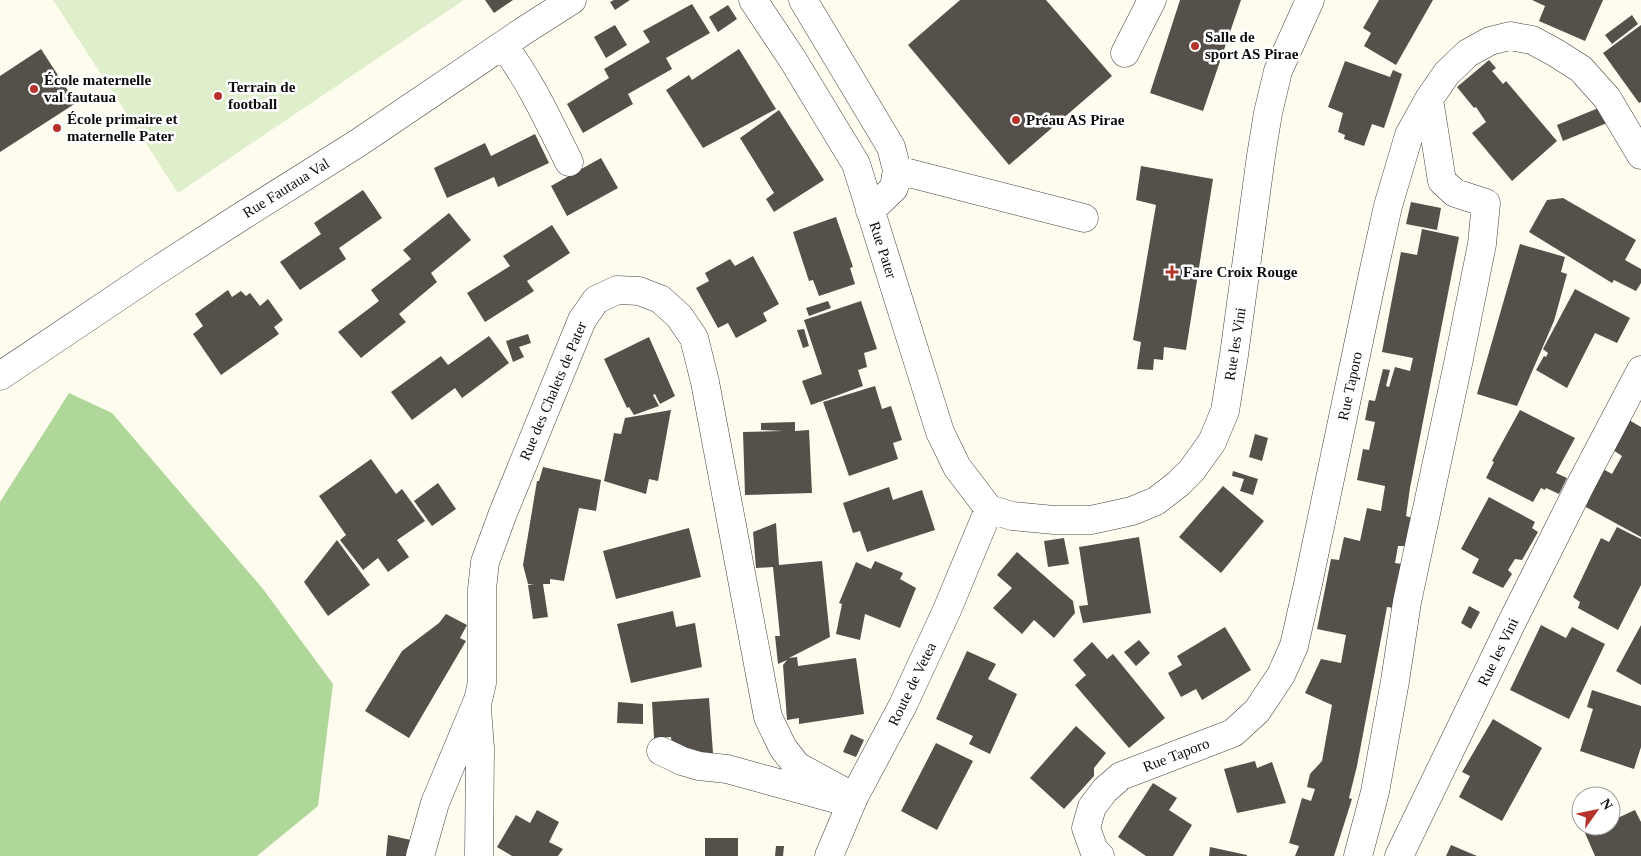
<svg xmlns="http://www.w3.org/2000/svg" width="1641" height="856" viewBox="0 0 1641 856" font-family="'Times New Roman',serif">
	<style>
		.forest { fill: #b0d79a }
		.pitch { fill: #dfeecb }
		.building { fill: #55504a }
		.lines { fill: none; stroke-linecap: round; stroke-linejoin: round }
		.minor-casing { stroke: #404040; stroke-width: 29 }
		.minor { stroke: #fff; stroke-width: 28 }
		.poi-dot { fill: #b6332d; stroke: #fff; stroke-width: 2 }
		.labels { text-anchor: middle; stroke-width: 5; stroke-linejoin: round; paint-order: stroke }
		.poi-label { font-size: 15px; font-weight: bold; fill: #0d0d0d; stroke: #fff; text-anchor: start }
		.street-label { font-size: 15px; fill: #0d0d0d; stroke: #fff }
	</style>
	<rect width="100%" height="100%" fill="#fefcef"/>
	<path class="forest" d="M69,393L112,413L263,589L333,684L318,806L257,856H0V502Z"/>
	<path class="pitch" d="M53,0H464L178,193Z"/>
	<path class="building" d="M485,0H513L494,13Z
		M614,0H630L615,10L610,2Z
		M960,0H1046L1112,76L1009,165L908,45Z
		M1180,0H1241L1203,111L1150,93Z
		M1379,0H1433L1396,65L1364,46L1371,33L1363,28Z
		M1532,0H1603L1585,41L1539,21L1545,6Z
		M692,4L710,33L666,58L672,69L628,94L633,104L583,133L567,104L609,78L604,69L650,42L643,31Z
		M728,5L737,19L718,32L709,17Z
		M1632,15L1638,24L1612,44L1605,35Z
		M615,25L627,45L606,58L594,37Z
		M1641,25V102L1639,103L1603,53Z
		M41,49L76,103L0,152V76Z
		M739,49L776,109L703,148L666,90L689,75L692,80Z
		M1489,60L1496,68L1492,71L1503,84L1506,81L1557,141L1512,181L1472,133L1486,122L1476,107L1474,108L1457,87Z
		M1345,61L1390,77L1393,70L1402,74L1384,128L1372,124L1364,146L1344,139L1345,135L1338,132L1343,113L1328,107Z
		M1601,107L1607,123L1563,141L1557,125Z
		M779,110L824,180L774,212L766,199L774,193L740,138Z
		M535,134L549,163L498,187L494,177L447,198L434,168L485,143L491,156Z
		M601,158L618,188L567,216L551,186Z
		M1141,166L1213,179L1186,350L1164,347L1163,360L1154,359L1153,370L1137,369L1141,342L1133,340L1156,205L1136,200Z
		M363,190L382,218L339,248L346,259L300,290L280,262L321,234L314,223Z
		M1563,198L1636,240L1625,260L1641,269V283L1636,291L1614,280L1612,283L1529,232L1547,200Z
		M1411,202L1441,208L1437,230L1406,224Z
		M449,213L471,240L431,273L437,282L399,314L406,322L361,358L338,332L379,301L371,290L411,259L403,250Z
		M836,217L853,267L850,268L855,284L819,296L813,280L809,281L793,232Z
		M552,225L570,253L527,281L534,291L485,322L467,293L510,266L503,256Z
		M1422,229L1459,237L1410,488L1406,516L1412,518L1405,546H1398L1395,563L1402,564L1394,608L1387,607L1357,766L1349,798L1352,799L1334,856H1295L1299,846L1289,843L1302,798L1311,801L1315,789L1307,787L1310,774L1322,761L1332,705L1305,693L1321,659L1341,663L1346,635L1317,629L1331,559L1339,560L1344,537L1360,541L1367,508L1381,511L1385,486L1357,480L1363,449L1369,450L1375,422L1365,420L1369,400L1375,401L1383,369L1390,370L1386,386L1389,387L1395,367L1410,371L1413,358L1382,352L1401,252L1417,255Z
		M1520,244L1565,257L1561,272L1567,274L1554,321L1517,406L1477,394Z
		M753,256L779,304L763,313L767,321L736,338L728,323L718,328L696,288L709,281L705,273L730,259L735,266Z
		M1575,289L1630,318L1617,343L1595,333L1567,388L1536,370L1544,356L1546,357L1548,353L1543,349Z
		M228,290L232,297L241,291L246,296L250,293L260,306L268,299L283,320L274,327L279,334L221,375L193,334L203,326L195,314Z
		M828,301L831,308L809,316L806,308Z
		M861,301L877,349L864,353L867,367L858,370L863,386L811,405L802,381L822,374L804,320Z
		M804,329L809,346L803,348L797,330Z
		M528,334L531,343L519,347L524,357L513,362L506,341Z
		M489,336L509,363L462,398L455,388L412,420L391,392L441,356L448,365Z
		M649,337L675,396L660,404L655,394L653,395L659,406L634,415L629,407L627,408L604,359Z
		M875,386L882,409L891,406L902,440L893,443L898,459L849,476L823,402Z
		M671,410L658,481L649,479L646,494L604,481L614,433L621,434L625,418Z
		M1520,410L1575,438L1556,473L1567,478L1559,494L1546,488L1545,490L1541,488L1533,502L1486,478L1494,462L1492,461Z
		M1629,420L1641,427V537L1584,506L1603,469L1612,474L1622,456L1613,450Z
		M795,422V431L809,430L812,493L745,495L743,432L784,431L761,430V423Z
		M1255,434L1268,438L1262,461L1249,457Z
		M371,459L396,494L402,489L425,521L397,540L409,557L388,572L378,558L363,570L340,540L346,535L319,496Z
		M543,467L601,480L596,511L579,508L564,581L550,579V584H543L548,617L533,619L528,585L534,584H528L523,565L537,481H539Z
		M1233,471L1258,479L1253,495L1240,491L1244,479L1232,476Z
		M438,483L456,509L432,526L414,501Z
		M1223,486L1264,521L1221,573L1179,537Z
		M889,487L893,500L922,490L935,530L867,552L860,531L853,533L843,503Z
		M1489,497L1535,522L1532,528L1538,532L1522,560L1515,559L1508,570L1512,574L1503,588L1472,573L1479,559L1461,549Z
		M776,523L779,565L822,561L830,637L789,658L797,657L798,666L856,658L864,714L799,724V718L787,720L783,665L787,660L778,664L775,636H780L773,567L756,568L753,532Z
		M1617,527L1641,539V585L1618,630L1578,608L1580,602L1573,597L1601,538L1609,542Z
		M689,528L701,577L616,599L603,551Z
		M1139,537L1151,613L1083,623L1079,606L1088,605L1079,547Z
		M1064,538L1069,564L1048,567L1044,541Z
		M337,540L370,585L328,616L304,582Z
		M1017,552L1073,601L1075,613L1054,638L1034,620L1022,634L993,608L1012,588L997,575Z
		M875,561L903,573L900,579L916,588L900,628L865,614L860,640L836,634L842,604L839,603L856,562L871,569Z
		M1469,606L1480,612L1471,629L1461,623Z
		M673,611L676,627L695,623L702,667L631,683L617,624Z
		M446,614L467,625L460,638L466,641L409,738L365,711L402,651L439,623Z
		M1541,625L1566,638L1572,627L1605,644L1569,719L1510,690Z
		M1641,625V685L1616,671Z
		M1225,627L1251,670L1202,700L1196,689L1181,697L1168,673L1182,665L1177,656Z
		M1139,640L1150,653L1136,666L1124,652Z
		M1092,642L1107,659L1113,654L1165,718L1129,748L1075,685L1086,675L1073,660Z
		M967,651L996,664L988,679L1017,694L990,754L969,744L973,736L936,719Z
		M1592,690L1641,706V747L1634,769L1580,751L1593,709L1587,707Z
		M709,698L713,753L673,756L671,737L654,738L652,702Z
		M618,702L643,704V724L617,723Z
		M1493,719L1542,748L1502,821L1459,797L1470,776L1462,772Z
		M1076,726L1106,753L1094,768V776L1064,809L1030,778Z
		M851,734L864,740L856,757L843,752Z
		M936,743L973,761L937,830L901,811Z
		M1255,761L1257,768L1272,762L1286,803L1237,813L1224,769Z
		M1153,783L1177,798L1169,810L1192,825L1173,856H1146L1118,837Z
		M537,810L559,822L549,842L563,849L558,856H512L497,847L516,815L530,823Z
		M1635,810L1641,822V856H1595L1585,833L1600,826H1611V821Z
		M388,835L411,840L408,856H386Z
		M705,838H738V856H705Z
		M1451,845L1477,856H1446Z
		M776,846H784L783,856H775Z
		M1210,847L1247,855V856H1209Z"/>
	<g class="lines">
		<g class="minor-casing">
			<path id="minor" d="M753,0L793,60L856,164L940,432L957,467L989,509
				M803,0L891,147L897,170L894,188L870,211
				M503,45C530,80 549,122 569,162
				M1125,53L1152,0
				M897,170L1084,218
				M0,376L161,268L242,216L358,143L525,30L572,0
				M989,509L1012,516L1054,520H1091L1132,511L1156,501L1178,484L1192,470L1212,442L1225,411L1234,355L1261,156L1268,113L1278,71L1310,0
				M477,708L480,748L479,856
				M661,751L682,761L699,766L727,769L836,799
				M420,856L435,803L478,700L482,683V589L485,562L503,513L582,320L596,300L617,290L639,291L660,299L679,316L694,338L705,382L768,717L783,748L797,766L854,797
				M829,856L854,797L903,705L947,610L989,509
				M1100,856L1094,850L1086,828L1092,807L1105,790L1121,776L1233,733L1257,711L1281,675L1294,646L1308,584L1373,274L1388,206L1409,135L1429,99L1447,73L1468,53L1490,41L1510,36L1532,40L1556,53L1581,69L1607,98L1641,155
				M1358,856L1375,792L1395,681L1407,602L1459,359L1482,244L1486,203L1455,193L1442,181L1429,99
				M1399,856L1512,622L1582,482L1641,370"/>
		</g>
		<use href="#minor" class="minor"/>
	</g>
	<g class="poi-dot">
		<circle cx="1195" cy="46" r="5"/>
		<circle cx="34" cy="89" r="5"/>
		<circle cx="218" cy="96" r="5"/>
		<circle cx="1016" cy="120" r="5"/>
		<circle cx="57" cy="128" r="5"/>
		<path d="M1169.5 264.5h5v5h5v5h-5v5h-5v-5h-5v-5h5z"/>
	</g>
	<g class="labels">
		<g class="poi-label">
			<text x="1205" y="42">Salle de<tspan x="1205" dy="17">sport AS Pirae</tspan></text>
			<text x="44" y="85">École maternelle<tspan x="44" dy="17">val fautaua</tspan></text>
			<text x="228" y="92">Terrain de<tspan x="228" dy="17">football</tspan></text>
			<text x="67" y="124">École primaire et<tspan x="67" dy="17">maternelle Pater</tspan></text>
			<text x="1026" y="125">Préau AS Pirae</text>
			<text x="1183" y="277">Fare Croix Rouge</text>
		</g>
		<g class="street-label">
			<text transform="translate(286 188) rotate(-32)" y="5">Rue Fautaua Val</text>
			<text transform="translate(883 250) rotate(72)" y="5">Rue Pater</text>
			<text transform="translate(1235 344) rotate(-81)" y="5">Rue les Vini</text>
			<text transform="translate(1350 386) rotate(-78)" y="5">Rue Taporo</text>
			<text transform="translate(553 391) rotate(-67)" y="5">Rue des Chalets de Pater</text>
			<text transform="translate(1498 652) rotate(-64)" y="5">Rue les Vini</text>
			<text transform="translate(912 684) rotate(-64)" y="5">Route de Vetea</text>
			<text transform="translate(1176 755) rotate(-21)" y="5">Rue Taporo</text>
		</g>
	</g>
	<g transform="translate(1596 811) rotate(57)"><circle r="24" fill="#ffffff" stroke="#9e9e9e"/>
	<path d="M0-4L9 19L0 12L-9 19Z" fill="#b6332d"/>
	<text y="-8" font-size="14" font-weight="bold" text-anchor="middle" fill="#0d0d0d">N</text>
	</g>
</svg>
